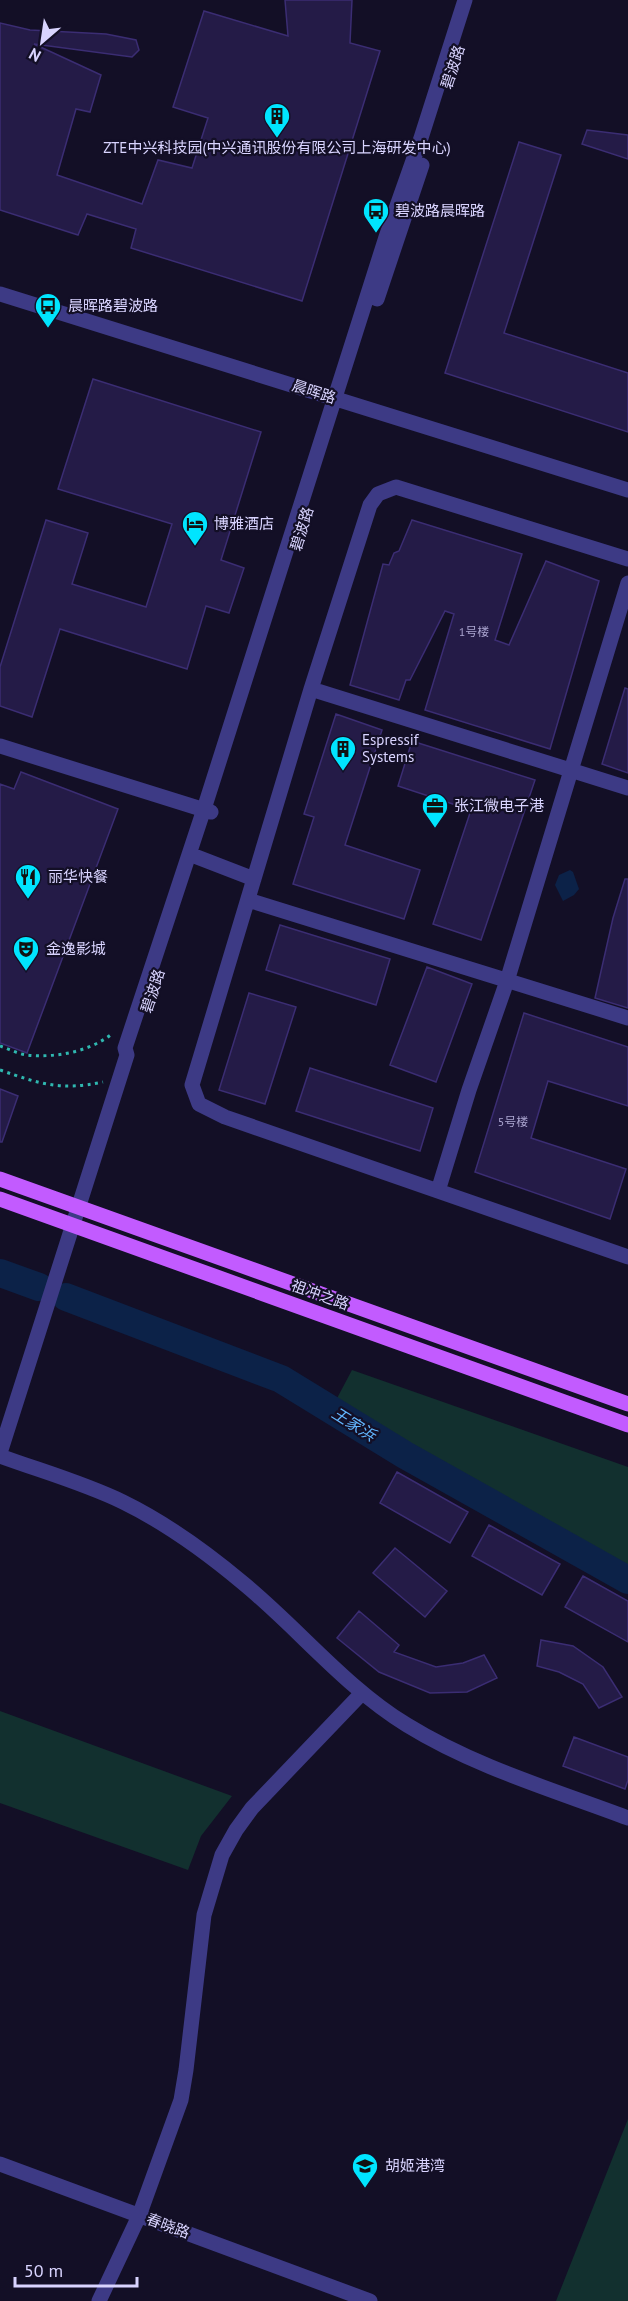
<svg xmlns="http://www.w3.org/2000/svg" width="628" height="2301" viewBox="0 0 628 2301" font-family="'PT Sans','Noto Sans SC',sans-serif">
	<style>
		.green { fill: #12302f }
		.water { fill: #0c2248 }
		.lines { fill: none; stroke-linecap: round; stroke-linejoin: round }
		.river { stroke: #0c2248; stroke-width: 28 }
		.building { fill: #241b47; stroke: #3b2d73; stroke-width: 1.5 }
		.path { stroke: #2fb8b0; stroke-width: 3; stroke-dasharray: 3 4.5; stroke-linecap: butt }
		.minor { stroke: #3d3a85; stroke-width: 15 }
		.major { stroke: #c25bff; stroke-width: 15 }
		.labels { text-anchor: middle; stroke-width: 4.5; stroke-linejoin: round; paint-order: stroke }
		.number-label { font-size: 12px; fill: #aca6d1 }
		.street-label { font-size: 15px; fill: #d9d4ff; stroke: #130f26 }
		.poi-label { font-size: 15px; fill: #d9d4ff; stroke: #130f26; text-anchor: start }
		.water-label { font-size: 16px; font-style: italic; fill: #62b6ff; stroke: #130f26 }
	</style>
	<rect width="100%" height="100%" fill="#130f26"/>
	<path class="green" d="M352,1370L628,1467V1592L326,1419Z
		M0,1711L232,1796L201,1836L188,1870L0,1803Z
		M628,2119V2301H556Z"/>
	<path class="water" d="M570,870L573,872L579,889L574,895L563,901L555,885L559,875Z"/>
	<g class="lines">
		<path class="river" d="M0,1273L39,1287
			M66,1297L281,1379L405,1455L628,1580"/>
	</g>
	<path class="building" d="M285,0H352L350,43L380,51L302,301L131,248L136,229L87,214L78,235L0,210V23L30,30L106,34L136,40L139,50L132,57L34,44L101,75L90,112L76,109L57,175L142,204L158,160L192,168L208,118L173,107L204,11L288,36Z
		M587,130L628,135V159L582,144Z
		M519,142L561,155L504,333L628,373V432L445,373Z
		M93,379L261,432L221,560L244,568L229,613L206,606L187,669L60,629L32,717L0,706V667L46,520L88,533L72,584L146,607L172,524L58,489Z
		M412,520L522,554L495,640L509,645L546,561L599,581L550,749L425,710L454,614L445,611L410,680H406L399,700L350,685L383,564L389,565L394,553L399,551Z
		M625,688L628,689V773L602,764Z
		M336,714L382,730L345,845L420,870L404,919L293,884L314,817L304,814Z
		M412,741L535,780L481,940L433,924L471,810L398,786Z
		M21,772L118,809L27,1053L0,1043V784L14,789Z
		M625,879H628V1008L595,998L613,918Z
		M280,925L390,959L376,1005L266,970Z
		M427,967L472,984L436,1082L390,1065Z
		M249,993L296,1007L265,1104L219,1090Z
		M524,1013L628,1047V1106L548,1081L531,1138L626,1169L610,1219L475,1172Z
		M310,1068L433,1108L420,1151L296,1111Z
		M0,1089L18,1096L2,1142H0Z
		M397,1472L468,1512L450,1543L380,1503Z
		M489,1525L560,1564L542,1595L472,1556Z
		M395,1548L447,1591L425,1617L373,1573Z
		M583,1576L628,1601V1642L565,1607Z
		M359,1611L399,1645L394,1652L436,1667L463,1663L484,1655L497,1678L467,1692L430,1693L379,1672L337,1638Z
		M541,1640L573,1646L603,1667L622,1697L599,1708L583,1684L559,1672L537,1666Z
		M574,1737L628,1757V1780L625,1789L563,1766Z"/>
	<g class="lines">
		<path class="path" d="M0,1046C9,1049 18,1054 27,1055C55,1058 90,1052 113,1033
			M0,1070C40,1084 61,1091 103,1082"/>
		<path class="minor" d="M0,294L628,490
			M377,299L422,165
			M628,559L396,487L378,494L370,505L311,689L192,1085L199,1104L225,1117L628,1257
			M311,689L628,788
			M0,746L211,812
			M197,857L254,879
			M248,900L628,1018
			M438,1191L469,1090L507,981L628,583
			M0,1453L127,1055L125,1048L204,809L386,237L421,138L465,0
			M0,1456C41,1471 84,1483 123,1502C166,1523 206,1552 243,1583C299,1629 345,1687 407,1725C475,1767 554,1790 628,1818
			M0,2164L370,2301
			M99,2301L139,2216L181,2100L186,2070L204,1915L222,1855L236,1830L252,1808L362,1693"/>
		<path class="major" d="M0,1179L628,1404
			M0,1199L628,1425"/>
	</g>
	<defs>
		<g id="building-pin" transform="scale(1.35)"><path d="M0 17L-7.5 6A9.5 9.5 0 1 1 7.5 6Z" fill="#00e5ff" stroke="#130f26"/><path d="M-4-6H4V6H1V3H-1V6H-4ZM-2.5-4.3h1.7v1.8h-1.7ZM.8-4.3h1.7v1.8H.8ZM-2.5-1h1.7V.8h-1.7ZM.8-1h1.7V.8H.8Z" fill="#111"/></g>
		<g id="bus-pin" transform="scale(1.35)"><path d="M0 17L-7.5 6A9.5 9.5 0 1 1 7.5 6Z" fill="#00e5ff" stroke="#130f26"/><path d="M-5-6H5V4H4V6H2V4H-2V6H-4V4H-5ZM-3.5-4V0h7V-4ZM-3.5 1.2v1.5H-2V1.2ZM2 1.2v1.5H3.5V1.2Z" fill="#111"/></g>
		<g id="hotel-pin" transform="scale(1.35)"><path d="M0 17L-7.5 6A9.5 9.5 0 1 1 7.5 6Z" fill="#00e5ff" stroke="#130f26"/><path d="M-6-4.5h1.5V1H6V5H4.5V3h-9V5H-6ZM-4 0a1.8 1.8 0 1 1 3.6 0ZM.5 0V-2.5h3Q6-2.5 6 0Z" fill="#111"/></g>
		<g id="office-pin" transform="scale(1.35)"><path d="M0 17L-7.5 6A9.5 9.5 0 1 1 7.5 6Z" fill="#00e5ff" stroke="#130f26"/><path d="M-6-3h4V-5.5h4V-3h4V5H-6ZM-1-4.5V-3h2v-1.5ZM-6 0V1H6V0Z" fill="#111"/></g>
		<g id="restaurant-pin" transform="scale(1.35)"><path d="M0 17L-7.5 6A9.5 9.5 0 1 1 7.5 6Z" fill="#00e5ff" stroke="#130f26"/><path d="M-5-6h1v4h1v-4h1v4h1v-4h1v5L-1.5 .5V6h-2V.5L-5-1ZM5-6V6H3V1.5H1.5Q1.5-4 5-6Z" fill="#111"/></g>
		<g id="theatre-pin" transform="scale(1.35)"><path d="M0 17L-7.5 6A9.5 9.5 0 1 1 7.5 6Z" fill="#00e5ff" stroke="#130f26"/><path d="M-5-5.5Q0-4 5-5.5V0Q5 5 0 6Q-5 5-5 0ZM-3.3-2.5H-1v1.5H-3.3ZM1-2.5H3.3v1.5H1ZM-2.8 1Q0 5.5 2.8 1Z" fill="#111"/></g>
		<g id="school-pin" transform="scale(1.35)"><path d="M0 17L-7.5 6A9.5 9.5 0 1 1 7.5 6Z" fill="#00e5ff" stroke="#130f26"/><path d="M0-5L7-2L0 1L-7-2ZM-4 1L0 2.5L4 1V4Q0 6-4 4Z" fill="#111"/></g>
	</defs>
	<g fill-rule="evenodd">
		<use href="#building-pin" x="277" y="116"/>
		<use href="#bus-pin" x="376" y="211"/>
		<use href="#bus-pin" x="48" y="306"/>
		<use href="#hotel-pin" x="195" y="524"/>
		<use href="#building-pin" x="343" y="749"/>
		<use href="#office-pin" x="435" y="806"/>
		<use href="#restaurant-pin" x="28" y="877"/>
		<use href="#theatre-pin" x="26" y="949"/>
		<use href="#school-pin" x="365" y="2166"/>
	</g>
	<g class="labels">
		<g class="number-label">
			<text x="474" y="636">1号楼</text>
			<text x="513" y="1126">5号楼</text>
		</g>
		<g class="street-label">
			<text transform="translate(453 67) rotate(-72)" y="5">碧波路</text>
			<text transform="translate(314 392) rotate(18)" y="5">晨晖路</text>
			<text transform="translate(302 529) rotate(-73)" y="5">碧波路</text>
			<text transform="translate(153 991) rotate(-72)" y="5">碧波路</text>
			<text transform="translate(320 1295) rotate(20)" y="5">祖冲之路</text>
			<text transform="translate(168 2226) rotate(20)" y="5">春晓路</text>
		</g>
		<g class="poi-label">
			<text x="277" y="153" text-anchor="middle">ZTE中兴科技园(中兴通讯股份有限公司上海研发中心)</text>
			<text x="395" y="216">碧波路晨晖路</text>
			<text x="68" y="311">晨晖路碧波路</text>
			<text x="214" y="529">博雅酒店</text>
			<text x="362" y="745">Espressif<tspan x="362" dy="17">Systems</tspan></text>
			<text x="454" y="811">张江微电子港</text>
			<text x="48" y="882">丽华快餐</text>
			<text x="46" y="954">金逸影城</text>
			<text x="385" y="2171">胡姬港湾</text>
		</g>
		<g class="water-label">
			<text transform="translate(354 1424) rotate(32)" y="6">王家浜</text>
		</g>
	</g>
	<g transform="translate(42 42) rotate(209)" stroke="#130f26" stroke-width="4.5" paint-order="stroke">
	<path d="M0-4.5L10 22L0 15L-10 22Z" fill="#d9d4ff"/>
	<text y="-9" font-size="16" font-weight="bold" text-anchor="middle" fill="#d9d4ff">N</text>
	</g>
	<path d="M15 2277v9h122v-9" fill="none" stroke="#d9d4ff" stroke-width="3"/>
	<text x="24" y="2277" font-size="18" fill="#d9d4ff" stroke="#130f26" stroke-width="4.5" paint-order="stroke">50 m</text>
</svg>
